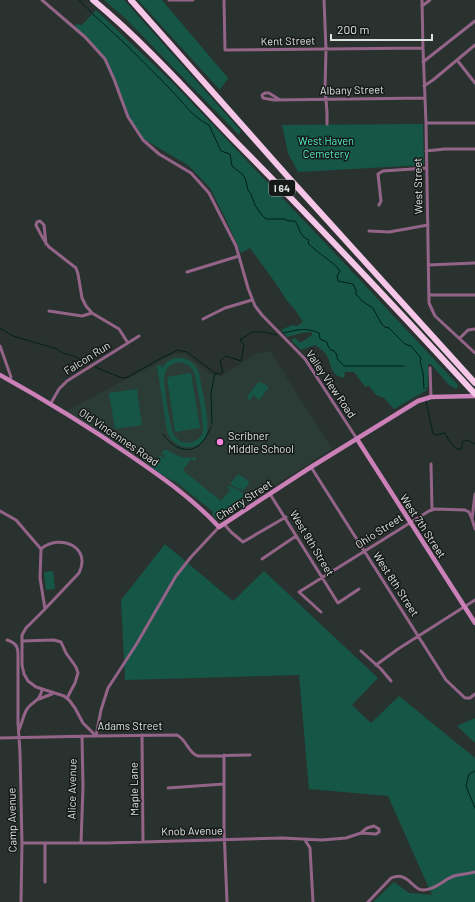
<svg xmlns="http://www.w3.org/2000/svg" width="475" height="902" viewBox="0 0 475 902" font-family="Barlow,sans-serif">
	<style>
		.built { fill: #2b3c36 }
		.green { fill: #155646; fill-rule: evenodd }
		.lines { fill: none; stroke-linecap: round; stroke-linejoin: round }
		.stream { stroke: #002118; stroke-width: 1 }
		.street { stroke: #936487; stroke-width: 3 }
		.secondary { stroke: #cb80b8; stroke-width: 4.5 }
		.highway { stroke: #f5c6e8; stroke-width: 6 }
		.poi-dot { fill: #fd86e2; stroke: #151918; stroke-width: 1.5 }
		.labels { text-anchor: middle; stroke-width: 3; stroke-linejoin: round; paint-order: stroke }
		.shield { fill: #151918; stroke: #a1a6a5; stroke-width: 1 }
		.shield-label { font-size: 10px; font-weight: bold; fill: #dde3e1 }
		.street-label { font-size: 11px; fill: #dde3e1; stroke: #151918 }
		.park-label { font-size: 11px; fill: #53efc7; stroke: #151918 }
		.poi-label { font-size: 11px; fill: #dde3e1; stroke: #151918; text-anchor: start }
	</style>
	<rect width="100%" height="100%" fill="#29322f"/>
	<path class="built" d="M270,351L332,449L223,518L102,434L66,411L175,354H185L210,374L221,376L255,354Z"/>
	<path class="green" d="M104,0H124L241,131L239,135L126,19Z
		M138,0H162L228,78L220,90Z
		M96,10L175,85L347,266L458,385L457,389L449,385L431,364H428V387L426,388L427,390L394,409L384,398L376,395L369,386L365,387L354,372H345L344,378C330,375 332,366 327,356C324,351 319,348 315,345L301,350L291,340L295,338L300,343L312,335V332L302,333L287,337L281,330L292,325L297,326L303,322L294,308L287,301L277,285L250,248L241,253L228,224L210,188L189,166L142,138L129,117L100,52L75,26L76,24L82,25Z
		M423,124L424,165L298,172L288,153L282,125Z
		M175,358C187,357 196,362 199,374C201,385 210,422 207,432C202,454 173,451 167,431L157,366L161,365L162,368L167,362ZM179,362C185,363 190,365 193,370C196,374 204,426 203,431C199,445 181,447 174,435C170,427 162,380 165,373C167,366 173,363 179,362Z
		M191,373L200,428L175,432L167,377Z
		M258,382L262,383L268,386V389L259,400L253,395L249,401L247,397Z
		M137,389L142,425L115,429L109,393Z
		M166,449C176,455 183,460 195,457L196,460L195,461L191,459L183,470L185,472L221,501L230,490L227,487L228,486L233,487L243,493L244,505L223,520L216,519L212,514L213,512L174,480L173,481L151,468L160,455L163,458L165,456L161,453Z
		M238,474L249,481L248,485L243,491L230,484Z
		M165,544L233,601L264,571L378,678L352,705L371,723L399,696L475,758V902H373L394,882L409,893L432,895L388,796L309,789L299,675L125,680L121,600Z
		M53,571L55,589L46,590L44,572Z
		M475,718V743L457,726Z"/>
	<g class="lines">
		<path class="stream" d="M79,0C85,5 90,12 96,17C122,40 147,65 171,90C185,104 191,116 209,125L221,151L230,154L232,166L243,175L245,178L248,190L251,194L255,205L261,214L266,219H284L289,221H295C300,228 299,236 309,240L308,243C318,254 333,261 340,271L337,276L338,281L353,284L356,290V294L362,301L373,308L381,323L385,327L389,328L405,344L411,346L421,358L420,361L423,373L424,389
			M0,328L13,336L57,349C63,355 69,354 76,357C81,359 83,363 88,364
			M283,333C296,330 307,327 319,333L320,339L327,342L328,346L331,350L334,351L336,353L338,360L344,366H404
			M95,367L122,378L128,377L161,358L178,350L187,352L215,373L220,374L223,372L220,361L226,356L241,361L244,345L240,340L252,332H264L276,335L278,334
			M426,401L433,434L437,435L444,433L447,436L448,439L454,447L458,449H462V442L467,440L475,444
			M212,424L211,393L215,373
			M163,434C172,448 191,457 203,441C207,437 208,432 211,427
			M475,771L469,774L466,786L475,808"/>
		<path class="street" d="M42,0L85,37L105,59L114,79L128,117L143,140L159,154L191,173L209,193L236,246L248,288L255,306L262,315L305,359L357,439
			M169,0H193
			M224,0L225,50L423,48
			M324,0L326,49L325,89L327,112V124
			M422,0L423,48L426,123L429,303L435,316L475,353
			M422,6L430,0
			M457,60L475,83
			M423,62L475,21
			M424,86L433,80L475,45
			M280,100L269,93H265L262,95L263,98L274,100L425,98
			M426,123H475
			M426,151L445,149H475
			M379,205L381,201L378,174L383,171L427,168
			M369,231L389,232L428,225
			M46,244L44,225L40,221L37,222L36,225C40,233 43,240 49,247L76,268L78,274L82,298L86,306L92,313L119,329L128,343
			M428,265L475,263
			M187,272L239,256
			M429,295H475
			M49,311L82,316L92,313
			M203,319L225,308L252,300
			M460,338L468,330L475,329
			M0,346L11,377L9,380
			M430,368L431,397
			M51,403L59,389L67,381L139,336
			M431,464L432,509
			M311,467L446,680L465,698H470L475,694
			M270,494L338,603L359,589
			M475,494L472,519L475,529
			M0,511L16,520L41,549L40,578L45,609L26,628L22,635V665L24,674L28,681L36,687L64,696L69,700L75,708L83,723L96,736L101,710L108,688L136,645L176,576L191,557L219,527
			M224,524L231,532L243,542L286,517
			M41,549C60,533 92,547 79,573L45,609
			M262,559L296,536
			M321,612L299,592L429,511L435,509L465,510L469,512L472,519
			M7,640C16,643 18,646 18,655V723L20,752L22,843L21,902
			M22,641L54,640L61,642L66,653L76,667L78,673L75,683L67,698
			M361,651L381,669L391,681
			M376,665L398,649L475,600
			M39,699L52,694
			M19,730C22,723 23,716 27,709C33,700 39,703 42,690
			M142,735L143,842
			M0,738L93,736L177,735C187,740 188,753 198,756L250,755
			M224,755V829L227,902
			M168,788L224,784
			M305,840L310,848L313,902
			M22,843H107L282,838L322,840L346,838L361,833L367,828L374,826L379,829V832L376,834L361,833
			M45,843V882
			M81,843L83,787L82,736
			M368,902L391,878C408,870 413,891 423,890C435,890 443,880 454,876C461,874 468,874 475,872"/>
		<path class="secondary" d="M0,375C45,400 89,427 131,456C163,478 193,499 219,527L311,467L418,401L431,397L475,396
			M357,439L475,623"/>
		<path class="highway" d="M93,0C145,43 190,94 237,143C318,225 397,309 475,394
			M131,0L289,178L475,383"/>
	</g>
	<circle class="poi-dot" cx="220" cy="442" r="4"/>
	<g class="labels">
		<rect class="shield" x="269" y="180" width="26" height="16" rx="3"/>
		<g class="shield-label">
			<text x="282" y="192">I 64</text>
		</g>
		<g class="street-label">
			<text transform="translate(288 41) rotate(-1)" y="4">Kent Street</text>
			<text transform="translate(352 90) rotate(-1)" y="4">Albany Street</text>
			<text transform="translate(418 186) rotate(-91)" y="4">West Street</text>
			<text transform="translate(87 358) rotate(-32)" y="4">Falcon Run</text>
			<text transform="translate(331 384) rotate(56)" y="4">Valley View Road</text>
			<text transform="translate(119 437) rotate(34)" y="4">Old Vincennes Road</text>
			<text transform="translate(244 500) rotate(-33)" y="4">Cherry Street</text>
			<text transform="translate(423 526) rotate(57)" y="4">West 7th Street</text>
			<text transform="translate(379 531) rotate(-33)" y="4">Ohio Street</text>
			<text transform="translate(312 543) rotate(59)" y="4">West 9th Street</text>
			<text transform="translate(396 584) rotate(57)" y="4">West 8th Street</text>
			<text x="130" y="730">Adams Street</text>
			<text transform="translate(72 789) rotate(-89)" y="4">Alice Avenue</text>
			<text transform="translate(134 789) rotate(-91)" y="4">Maple Lane</text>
			<text transform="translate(12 820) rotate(-91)" y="4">Camp Avenue</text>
			<text transform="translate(192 831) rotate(-1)" y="4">Knob Avenue</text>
		</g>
		<g class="park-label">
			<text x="326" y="145">West Haven<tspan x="326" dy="13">Cemetery</tspan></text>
		</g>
		<g class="poi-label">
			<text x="228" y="440">Scribner<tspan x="228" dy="13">Middle School</tspan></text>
		</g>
	</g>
	<path d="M331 34v6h101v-6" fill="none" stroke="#dde3e1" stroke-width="2"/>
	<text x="337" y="34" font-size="12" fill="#dde3e1" stroke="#151918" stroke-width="3" paint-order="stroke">200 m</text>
</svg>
